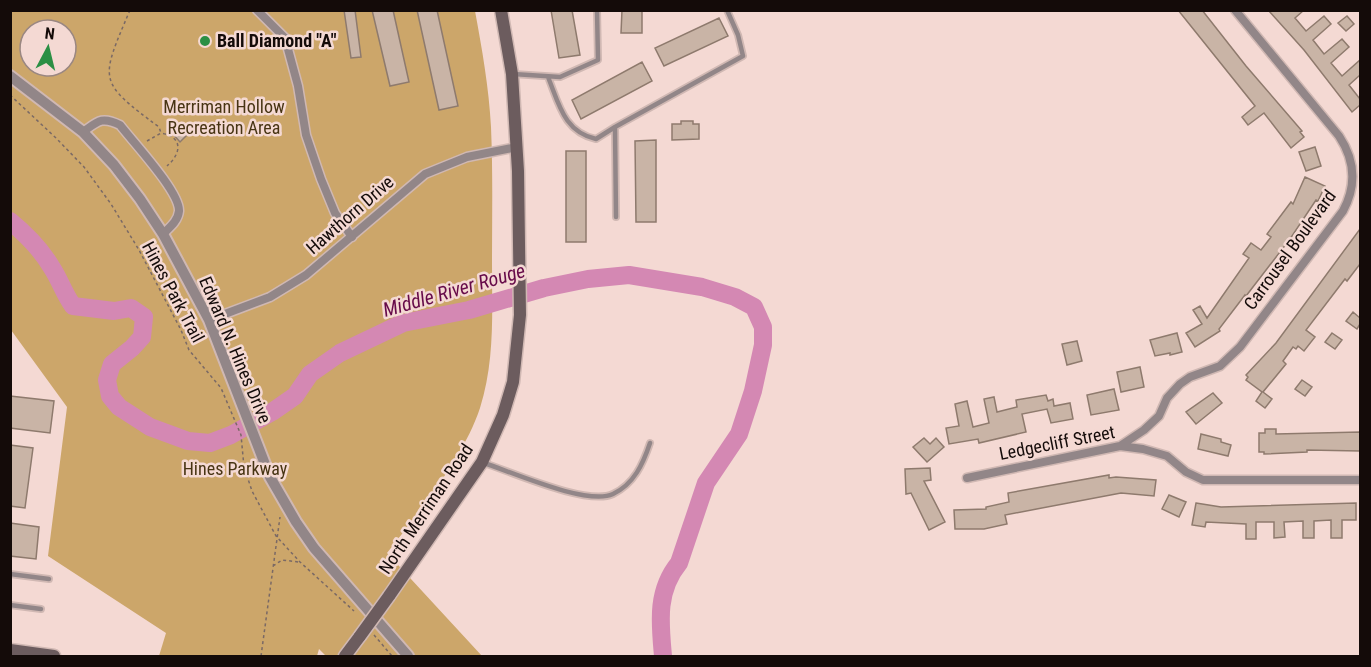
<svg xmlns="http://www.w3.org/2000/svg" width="1371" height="667" viewBox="0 0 1371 667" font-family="'Roboto Condensed',sans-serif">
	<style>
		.green { fill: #cca66a; fill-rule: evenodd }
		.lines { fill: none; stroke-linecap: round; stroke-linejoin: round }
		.river { stroke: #d488b3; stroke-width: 18 }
		.building { fill: #c9b4a6; stroke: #8e7a6d; stroke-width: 1.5 }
		.service-casing { stroke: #d0b8b3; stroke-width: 8 }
		.minor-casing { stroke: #d0b8b3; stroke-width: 11 }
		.tertiary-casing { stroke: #d0b8b3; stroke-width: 14 }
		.secondary-casing { stroke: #d0b8b3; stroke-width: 15 }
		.path { stroke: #7a6965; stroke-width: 1.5; stroke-dasharray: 3 3; stroke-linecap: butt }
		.service { stroke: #928688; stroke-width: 4.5 }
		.minor { stroke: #928688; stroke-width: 8 }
		.tertiary { stroke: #928688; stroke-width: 10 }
		.secondary { stroke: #6c5c5e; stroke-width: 12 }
		.secondary-bridge-casing { stroke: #d0b8b3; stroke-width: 15; stroke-linecap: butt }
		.secondary-bridge { stroke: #6c5c5e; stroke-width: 12 }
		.poi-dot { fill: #2b8f44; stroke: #f4d9d3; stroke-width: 2 }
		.labels { text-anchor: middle; stroke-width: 5; stroke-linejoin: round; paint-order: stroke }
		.poi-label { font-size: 18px; font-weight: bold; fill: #140b09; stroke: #f4d9d3; text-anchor: start }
		.park-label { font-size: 18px; fill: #473413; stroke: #f4d9d3 }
		.street-label { font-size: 18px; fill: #140b09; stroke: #f4d9d3 }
		.water-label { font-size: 20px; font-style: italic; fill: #660a49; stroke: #f4d9d3 }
	</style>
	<rect width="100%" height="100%" fill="#f4d9d3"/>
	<path class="green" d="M10,11H475C482,49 489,88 491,127C493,173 492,218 492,264C492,312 495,361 480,408C464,457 419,512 387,553L482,656H326L319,649L317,656H159L166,633L48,556L67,407L11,330ZM30,30H66V66H30Z"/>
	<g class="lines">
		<path class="river" d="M10,221C27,235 41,249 52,268C60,280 64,294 73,306L114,311L131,308L144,317L142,337L132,348L112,364L107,380L110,396L119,407L150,427L188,441L210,443L231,435L272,412L295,396L310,374L340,353L403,323L469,310L544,288L588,279L629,275L702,287L735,297L754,307L763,327V345L753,391L739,434L706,483L679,563C656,591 660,623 663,656"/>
	</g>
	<path class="building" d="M344,10H355L361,57L351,58Z
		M372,10H393L409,82L390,86Z
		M417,10H437L458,106L439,110Z
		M551,10H572L580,55L559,58Z
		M622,10H642V33H621Z
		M1178,10H1202L1246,66L1302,131L1300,132L1304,137L1291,148L1264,113L1248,125L1242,117L1255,106Z
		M1268,10H1304L1295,18L1306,31L1324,16L1331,24L1313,40L1324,54L1342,39L1349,47L1331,63L1342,76L1360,60V75L1349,85L1360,99V105L1352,112L1304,50Z
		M1347,16L1354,24L1346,31L1338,23Z
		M719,18L728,36L664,66L655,48Z
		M642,62L652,81L581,119L572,100Z
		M681,121H693V124H699V139L672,140V124H681Z
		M179,126L187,135L180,142L172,133Z
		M656,140V222H636L635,141Z
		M1315,147L1321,166L1306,171L1299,152Z
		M566,151H586V242H566Z
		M1305,177L1325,186L1318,201L1316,200L1290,239L1246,296L1245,295L1219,329L1220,331L1195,347L1186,333L1202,324L1193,310L1200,306L1207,318L1249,258L1243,254L1251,243L1261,250L1271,237L1267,234L1291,202L1293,204Z
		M1360,229V264L1347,281L1345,279L1306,330L1315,337L1304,351L1298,346L1296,349L1293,347L1283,361L1286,364L1263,392L1272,399L1265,408L1256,401L1262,392L1246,380L1248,377L1246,375L1276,343Z
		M1353,312L1360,318V324L1357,329L1346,321Z
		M1177,333L1182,352L1170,355V353L1155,356L1150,340Z
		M1332,333L1342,340L1335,349L1325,342Z
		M1077,341L1082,361L1067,365L1062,344Z
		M1140,367L1144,387L1121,392L1117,372Z
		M1302,380L1312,387L1305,396L1295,389Z
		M1114,389L1119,410L1091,415L1087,395Z
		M1213,393L1222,403L1196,424L1186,412Z
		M1046,395L1048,401L1053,399L1054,406L1070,403L1073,419L1051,423L1047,409L1022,414L1026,432L979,443L978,439L949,444L946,428L959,426L955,404L967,401L973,427L989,423L984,399L994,397L997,412L1017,407L1016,400Z
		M10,396L54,401L50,433L10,428Z
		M1265,429H1276V434L1360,432V451L1307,450V452L1264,454V452H1259V433H1265Z
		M1201,434L1221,439V442L1231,445L1228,456L1198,449Z
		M924,438L930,444L936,438L944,447L927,462L913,447Z
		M10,445L33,448L25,508L10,506Z
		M930,468L931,480L924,481L945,522L929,530L911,493L906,494L905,469Z
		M1109,475V478L1116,477L1156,480L1154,496L1121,493L1005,515L1007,524L984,529H955L954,510L986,509V507L1009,502L1008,493Z
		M1169,495L1186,502L1179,517L1162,509Z
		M1196,503L1221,507L1356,503V520H1342V538H1331V520L1314,521V538H1303V521L1284,522L1285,537L1274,538V522H1256V539H1246V524L1206,522L1205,527L1192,525Z
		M10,523L39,527L36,559L10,556Z"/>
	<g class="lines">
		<g class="service-casing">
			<path id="service" d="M513,74L560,77L598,60L597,10
				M548,77C559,104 564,132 596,139L615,127
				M616,217L615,127L743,56L738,35L727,10
				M484,463C512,472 587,506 613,494C634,484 643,464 650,443
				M10,574L49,579
				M10,605L41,609"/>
		</g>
		<g class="minor-casing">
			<path id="minor" d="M257,10L285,38L298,86L306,135L321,179L335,213L352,237
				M83,132C98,121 102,116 120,125C133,142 180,192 179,211C178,221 170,227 163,234
				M209,320L270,297L306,275L425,174L467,157L517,147
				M1120,446L1144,430L1159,416L1167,398L1180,384L1190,377L1220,366L1240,347L1343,211C1357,185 1355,160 1339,136L1235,10
				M967,478L1120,446L1143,449L1167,456L1186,472L1203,480H1360"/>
		</g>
		<g class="tertiary-casing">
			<path id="tertiary" d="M10,76L83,132L114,165L140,199L163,234L209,320L270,477L296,522L314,548L408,656"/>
		</g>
		<g class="secondary-casing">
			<path id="secondary" d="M389,596L482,462L503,415L513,382L520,315L518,171L512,74L501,10
				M10,650L54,656
				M345,656L360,636"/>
		</g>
		<path class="path" d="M130,10C100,81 97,81 159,127L161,133
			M10,95L56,138L84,167L111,204L139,250L181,330L189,350L221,388L241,435L244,467L252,491L276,536L300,562L354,611
			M147,141L161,133C184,137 181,154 167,166
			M273,566L282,560L299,562
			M374,635L392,656
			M261,656L280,517"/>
		<use href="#service" class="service"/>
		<use href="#minor" class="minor"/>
		<use href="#tertiary" class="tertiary"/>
		<use href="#secondary" class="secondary"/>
		<g class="secondary-bridge-casing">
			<path id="secondary-bridge" d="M360,636L389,596"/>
		</g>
		<use href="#secondary-bridge" class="secondary-bridge"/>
	</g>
	<circle class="poi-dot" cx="205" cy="41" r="6"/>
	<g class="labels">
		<g class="poi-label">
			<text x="217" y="47">Ball Diamond "A"</text>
		</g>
		<g class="park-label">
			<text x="224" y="113">Merriman Hollow<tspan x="224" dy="21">Recreation Area</tspan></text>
			<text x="235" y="475">Hines Parkway</text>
		</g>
		<g class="street-label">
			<text transform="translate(350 215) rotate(-41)" y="6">Hawthorn Drive</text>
			<text transform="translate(1290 250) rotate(-54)" y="6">Carrousel Boulevard</text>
			<text transform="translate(173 292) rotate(62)" y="6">Hines Park Trail</text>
			<text transform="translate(235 350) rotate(67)" y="6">Edward N. Hines Drive</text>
			<text transform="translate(1057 443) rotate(-11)" y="6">Ledgecliff Street</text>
			<text transform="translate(426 509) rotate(-56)" y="6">North Merriman Road</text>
		</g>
		<g class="water-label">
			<text transform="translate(454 290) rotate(-16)" y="7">Middle River Rouge</text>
		</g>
	</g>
	<rect width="1371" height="667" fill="none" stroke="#140b09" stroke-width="24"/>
	<g transform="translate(48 48) rotate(7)"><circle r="28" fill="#f4d9d3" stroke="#9a8782" stroke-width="1.5"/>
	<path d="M0-4.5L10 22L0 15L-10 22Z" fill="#2b8f44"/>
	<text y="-9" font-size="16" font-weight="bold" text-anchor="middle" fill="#140b09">N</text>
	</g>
</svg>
